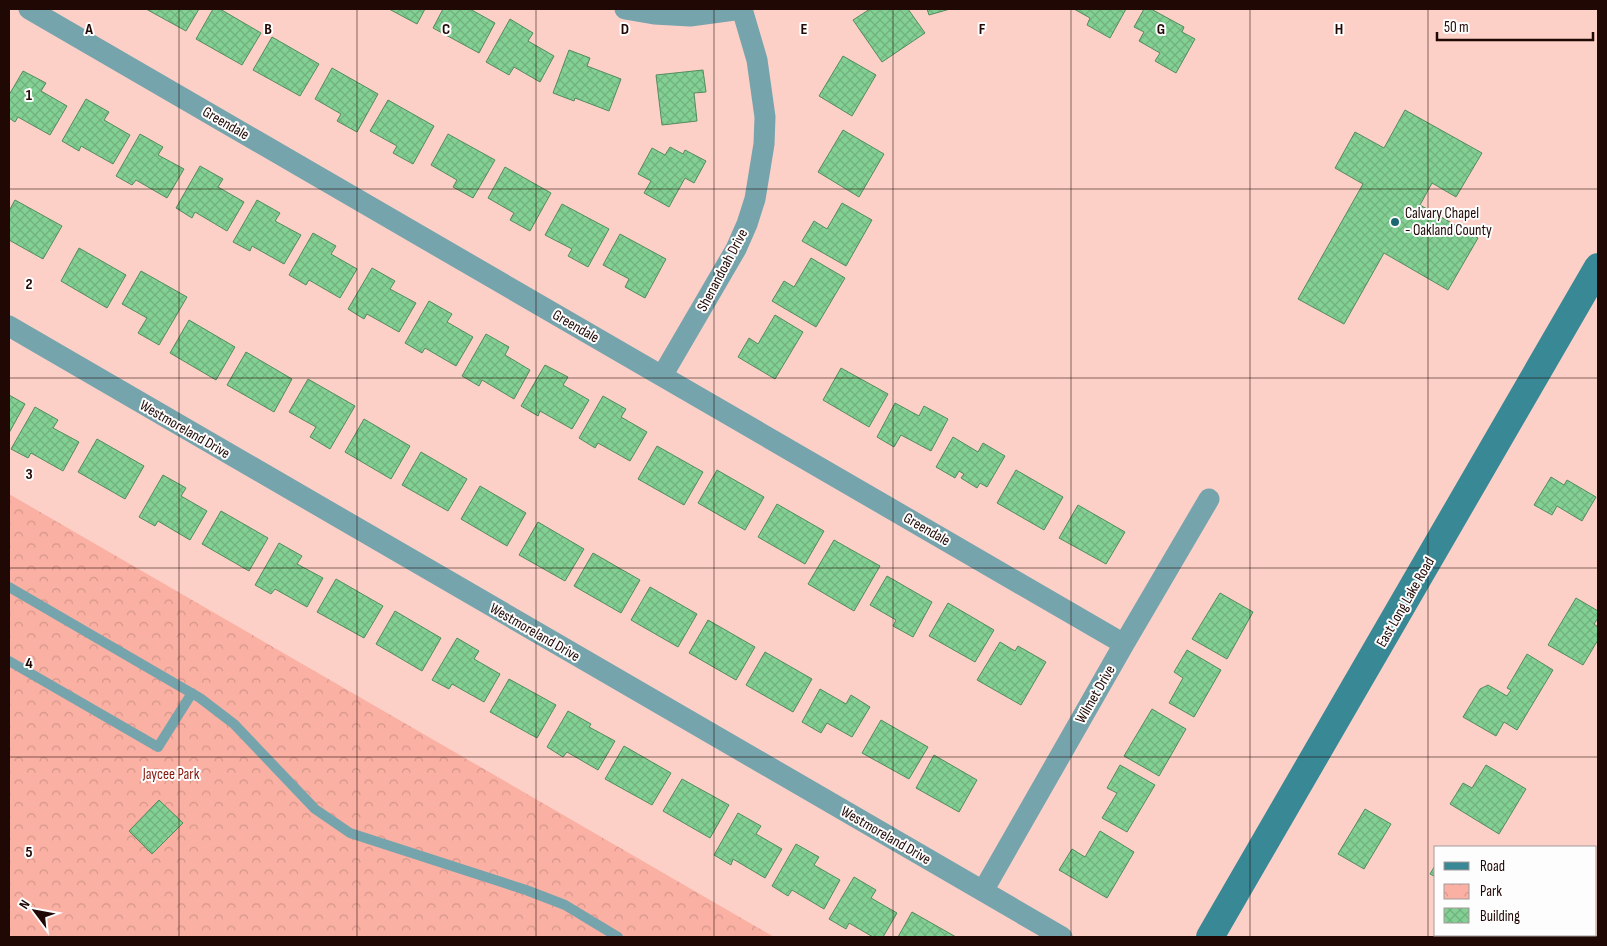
<svg xmlns="http://www.w3.org/2000/svg" width="1607" height="946" viewBox="0 0 1607 946" font-family="'Sofia Sans Condensed',sans-serif">
	<style>
		.park { fill: url(#park-crowns) }
		.building { fill: url(#building-cross-hatch); stroke: #548b60 }
		.lines { fill: none; stroke-linecap: round; stroke-linejoin: round }
		.service { stroke: #75a4ad; stroke-width: 10 }
		.minor { stroke: #75a4ad; stroke-width: 21 }
		.secondary { stroke: #398896; stroke-width: 28 }
		.grid { fill: none; stroke: #200805; stroke-width: 1; stroke-opacity: 0.55 }
		.poi-dot { fill: #1c6672; stroke: #fdfdfd; stroke-width: 2 }
		.labels { text-anchor: middle; stroke-width: 4; stroke-linejoin: round; paint-order: stroke }
		.street-label { font-size: 15px; fill: #200805; stroke: #fdfdfd }
		.poi-label { font-size: 15px; fill: #200805; stroke: #fdfdfd; text-anchor: start }
		.park-label { font-size: 15px; fill: #85160c; stroke: #fdfdfd }
		.grid-label { font-size: 16px; text-anchor: middle; font-weight: bold; fill: #200805; stroke: #fdfdfd; stroke-width: 4; stroke-linejoin: round; paint-order: stroke }
	</style>
	<defs>
		<pattern id="park-crowns" width="20" height="18" patternUnits="userSpaceOnUse" patternTransform="scale(1.25)"><rect width="20" height="18" fill="#fab0a3"/><path d="M2 6a3 3 0 1 1 6 0M12 15a3 3 0 1 1 6 0" fill="none" stroke="#d6968b"/></pattern>
		<pattern id="building-cross-hatch" width="8" height="8" patternUnits="userSpaceOnUse" patternTransform="scale(1.25)"><rect width="8" height="8" fill="#82d093"/><path d="M0 0l8 8M0 8l8-8" fill="none" stroke="#70b17d"/></pattern>
	</defs>
	<rect width="100%" height="100%" fill="#fdd0c7"/>
	<path class="park" d="M9,494L774,937H9Z"/>
	<path class="building" d="M146,9H199L186,31Z
		M213,9H220L261,33L242,65L196,39Z
		M389,9H425L417,24Z
		M443,9H470L495,23L479,53L433,28Z
		M870,9H908L925,33L882,62L853,20Z
		M927,9H950L929,15Z
		M1074,9H1126L1110,38L1087,25L1090,18Z
		M1144,9H1151L1184,27L1182,32L1195,39L1176,73L1155,61L1160,53L1139,41L1144,32L1134,27Z
		M510,19L533,33L528,41L554,56L540,82L514,67L509,75L486,62Z
		M272,37L319,64L300,96L253,70Z
		M569,50L590,58L587,66L621,79L609,111L575,98L574,101L553,93Z
		M843,56L876,75L852,116L819,96Z
		M332,68L378,94L357,132L337,121L341,114L315,99Z
		M703,70L706,92L694,93L697,121L662,125L656,75Z
		M23,71L46,83L41,91L67,106L50,135L18,117L15,122L9,118V95Z
		M86,99L109,112L104,120L130,135L113,164L81,146L79,151L62,141Z
		M388,100L434,126L413,164L393,153L397,146L370,131Z
		M1405,110L1482,153L1456,197L1432,183L1420,205L1478,238L1448,290L1384,253L1344,324L1298,299L1363,184L1335,168L1355,132L1384,148Z
		M843,130L884,154L859,197L818,172Z
		M140,134L163,147L158,155L184,169L167,198L136,180L132,185L116,176Z
		M448,134L495,160L473,198L453,187L457,180L431,165Z
		M670,147L683,154L685,150L706,161L694,183L685,178L669,207L644,193L651,181L638,174L652,148L665,155Z
		M200,166L223,179L218,187L244,202L227,231L195,212L192,218L176,208Z
		M505,167L551,193L530,231L510,220L514,213L488,198Z
		M15,200L62,226L43,259L9,240V211Z
		M257,200L280,213L275,221L301,235L284,264L252,246L250,251L233,242Z
		M842,203L872,220L846,266L802,241L814,221L827,229Z
		M562,204L609,229L588,267L568,256L572,249L545,235Z
		M313,233L336,246L331,254L357,269L340,298L309,280L306,285L289,275Z
		M620,234L666,259L645,298L625,287L629,279L603,265Z
		M79,248L126,275L107,308L61,281Z
		M811,258L845,278L816,327L772,301L784,281L794,287Z
		M372,268L395,281L390,289L416,303L399,332L367,314L364,319L348,309Z
		M141,271L187,297L159,345L138,333L147,318L122,304Z
		M429,301L452,314L447,322L473,337L456,366L425,348L422,353L405,343Z
		M775,315L803,332L775,379L738,357L749,338L758,344Z
		M189,320L235,347L216,380L170,353Z
		M486,334L509,347L505,355L530,370L514,399L482,380L479,386L462,376Z
		M246,352L292,379L274,412L227,385Z
		M545,365L568,377L563,385L589,400L572,429L540,411L538,416L521,406Z
		M841,368L888,394L869,427L823,400Z
		M308,379L355,406L330,449L310,437L316,427L289,412Z
		M9,395L25,404L9,433Z
		M603,396L626,409L621,417L647,432L630,461L598,443L595,448L579,438Z
		M895,403L919,416L924,406L948,419L931,451L901,435L894,447L877,437Z
		M35,407L58,420L53,428L79,442L63,471L31,453L28,458L11,449Z
		M364,419L410,446L391,479L345,452Z
		M953,437L978,452L983,443L1005,456L987,487L980,483L977,488L961,478L964,474L959,471L955,478L936,467Z
		M97,439L144,466L125,499L78,472Z
		M657,446L703,472L684,505L638,479Z
		M421,452L467,479L448,511L402,485Z
		M717,470L764,497L745,530L698,503Z
		M1016,470L1063,497L1044,530L997,503Z
		M163,475L186,488L181,496L207,511L190,540L158,521L155,526L139,517Z
		M1551,477L1564,485L1567,480L1596,497L1582,521L1557,506L1552,515L1534,505Z
		M480,486L526,513L507,546L461,519Z
		M777,504L824,531L805,564L758,537Z
		M1078,505L1125,532L1106,564L1059,538Z
		M221,511L268,538L249,571L202,544Z
		M538,522L584,549L565,581L519,555Z
		M834,540L880,566L854,611L808,584Z
		M279,543L302,556L297,564L323,578L307,607L275,589L271,594L255,585Z
		M593,553L640,580L621,613L574,586Z
		M887,576L932,602L913,637L893,626L896,620L870,605Z
		M336,579L383,606L364,638L317,612Z
		M650,587L697,614L678,647L631,620Z
		M1220,593L1253,612L1227,659L1192,639Z
		M1576,598L1598,611V618L1594,624L1598,627V640L1583,665L1548,645Z
		M948,603L994,630L975,662L929,636Z
		M395,611L441,638L422,671L376,644Z
		M708,620L755,647L736,680L689,653Z
		M457,638L479,651L474,659L500,674L484,702L452,684L449,689L432,680Z
		M1000,642L1015,651L1018,646L1046,662L1021,705L977,680Z
		M1187,650L1221,670L1194,717L1169,703L1183,678L1174,672Z
		M765,652L812,679L793,712L746,685Z
		M1527,654L1553,670L1517,730L1504,722L1496,736L1463,717L1480,689L1488,685L1507,696L1511,690L1507,688Z
		M509,679L556,705L537,738L490,712Z
		M820,689L846,704L851,695L870,707L852,737L827,723L821,733L802,722Z
		M1152,709L1186,729L1159,776L1124,756Z
		M568,711L591,724L589,727L615,741L598,770L567,752L563,757L547,747Z
		M881,720L928,747L909,779L862,753Z
		M624,746L671,773L652,805L605,779Z
		M934,755L977,780L959,812L916,788Z
		M1120,765L1155,785L1127,832L1102,818L1117,793L1107,788Z
		M1486,765L1526,789L1499,834L1450,804L1463,783L1472,788Z
		M682,779L729,805L710,838L663,811Z
		M159,800L183,823L152,854L129,831Z
		M1365,809L1391,824L1364,869L1338,854Z
		M738,813L761,826L756,834L782,849L765,878L733,859L731,865L714,855Z
		M1100,831L1134,852L1107,898L1059,870L1072,849L1085,857Z
		M796,844L819,857L814,865L840,880L824,909L792,890L788,896L772,886Z
		M1436,864V877L1430,874Z
		M854,877L876,890L871,898L897,913L883,937H873L849,923L846,929L829,919Z
		M912,912L956,937H898Z"/>
	<g class="lines">
		<path class="service" d="M9,587L200,698L234,724L315,809L350,833L526,890L565,905L618,937
			M9,661L158,747L192,693"/>
		<path class="minor" d="M29,9L1124,644
			M625,9L654,14L690,16L742,9
			M9,326L1062,937
			M662,376L736,249L747,224L755,199L764,144L765,117L757,60L742,9
			M983,891L1124,644L1209,499"/>
		<path class="secondary" d="M1210,937L1598,267"/>
	</g>
	<path class="grid" d="M179,9V937M357,9V937M536,9V937M714,9V937M893,9V937M1071,9V937M1250,9V937M1428,9V937M9,189H1598M9,378H1598M9,568H1598M9,757H1598"/>
	<circle class="poi-dot" cx="1395" cy="222" r="5"/>
	<g class="labels">
		<g class="street-label">
			<text transform="translate(226 123) rotate(30)" y="5">Greendale</text>
			<text transform="translate(722 270) rotate(-62)" y="5">Shenandoah Drive</text>
			<text transform="translate(576 326) rotate(30)" y="5">Greendale</text>
			<text transform="translate(185 429) rotate(30)" y="5">Westmoreland Drive</text>
			<text transform="translate(927 529) rotate(30)" y="5">Greendale</text>
			<text transform="translate(1405 602) rotate(-60)" y="5">East Long Lake Road</text>
			<text transform="translate(535 632) rotate(30)" y="5">Westmoreland Drive</text>
			<text transform="translate(1095 694) rotate(-60)" y="5">Wilmet Drive</text>
			<text transform="translate(886 835) rotate(30)" y="5">Westmoreland Drive</text>
		</g>
		<g class="poi-label">
			<text x="1405" y="218">Calvary Chapel<tspan x="1405" dy="17">- Oakland County</tspan></text>
		</g>
		<g class="park-label">
			<text x="171" y="779">Jaycee Park</text>
		</g>
	</g>
	<g class="grid-label">
		<text x="89" y="34">A</text>
		<text x="268" y="34">B</text>
		<text x="446" y="34">C</text>
		<text x="625" y="34">D</text>
		<text x="804" y="34">E</text>
		<text x="982" y="34">F</text>
		<text x="1161" y="34">G</text>
		<text x="1339" y="34">H</text>
		<text x="29" y="100">1</text>
		<text x="29" y="289">2</text>
		<text x="29" y="479">3</text>
		<text x="29" y="668">4</text>
		<text x="29" y="857">5</text>
	</g>
	<rect width="1607" height="946" fill="none" stroke="#200805" stroke-width="20"/>
	<rect x="1434" y="846" width="162" height="90" fill="#fdfdfd" stroke="#a59b9a"/>
	<rect x="1444" y="862" width="25" height="8" fill="#398896" stroke="#a59b9a"/>
	<text x="1480" y="871" font-size="15" fill="#200805">Road</text>
	<rect x="1444" y="884" width="25" height="15" fill="url(#park-crowns)" stroke="#a59b9a"/>
	<text x="1480" y="896" font-size="15" fill="#200805">Park</text>
	<rect x="1444" y="908" width="25" height="15" fill="url(#building-cross-hatch)" stroke="#a59b9a"/>
	<text x="1480" y="921" font-size="15" fill="#200805">Building</text>
	<g transform="translate(35 911) rotate(302)" stroke="#fdfdfd" stroke-width="4" paint-order="stroke">
	<path d="M0-4L9 19L0 12L-9 19Z" fill="#200805"/>
	<text y="-8" font-size="14" font-weight="bold" text-anchor="middle" fill="#200805">N</text>
	</g>
	<path d="M1437 32v8h156v-8" fill="none" stroke="#200805" stroke-width="2.5"/>
	<text x="1444" y="32" font-size="15" fill="#200805" stroke="#fdfdfd" stroke-width="4" paint-order="stroke">50 m</text>
</svg>
